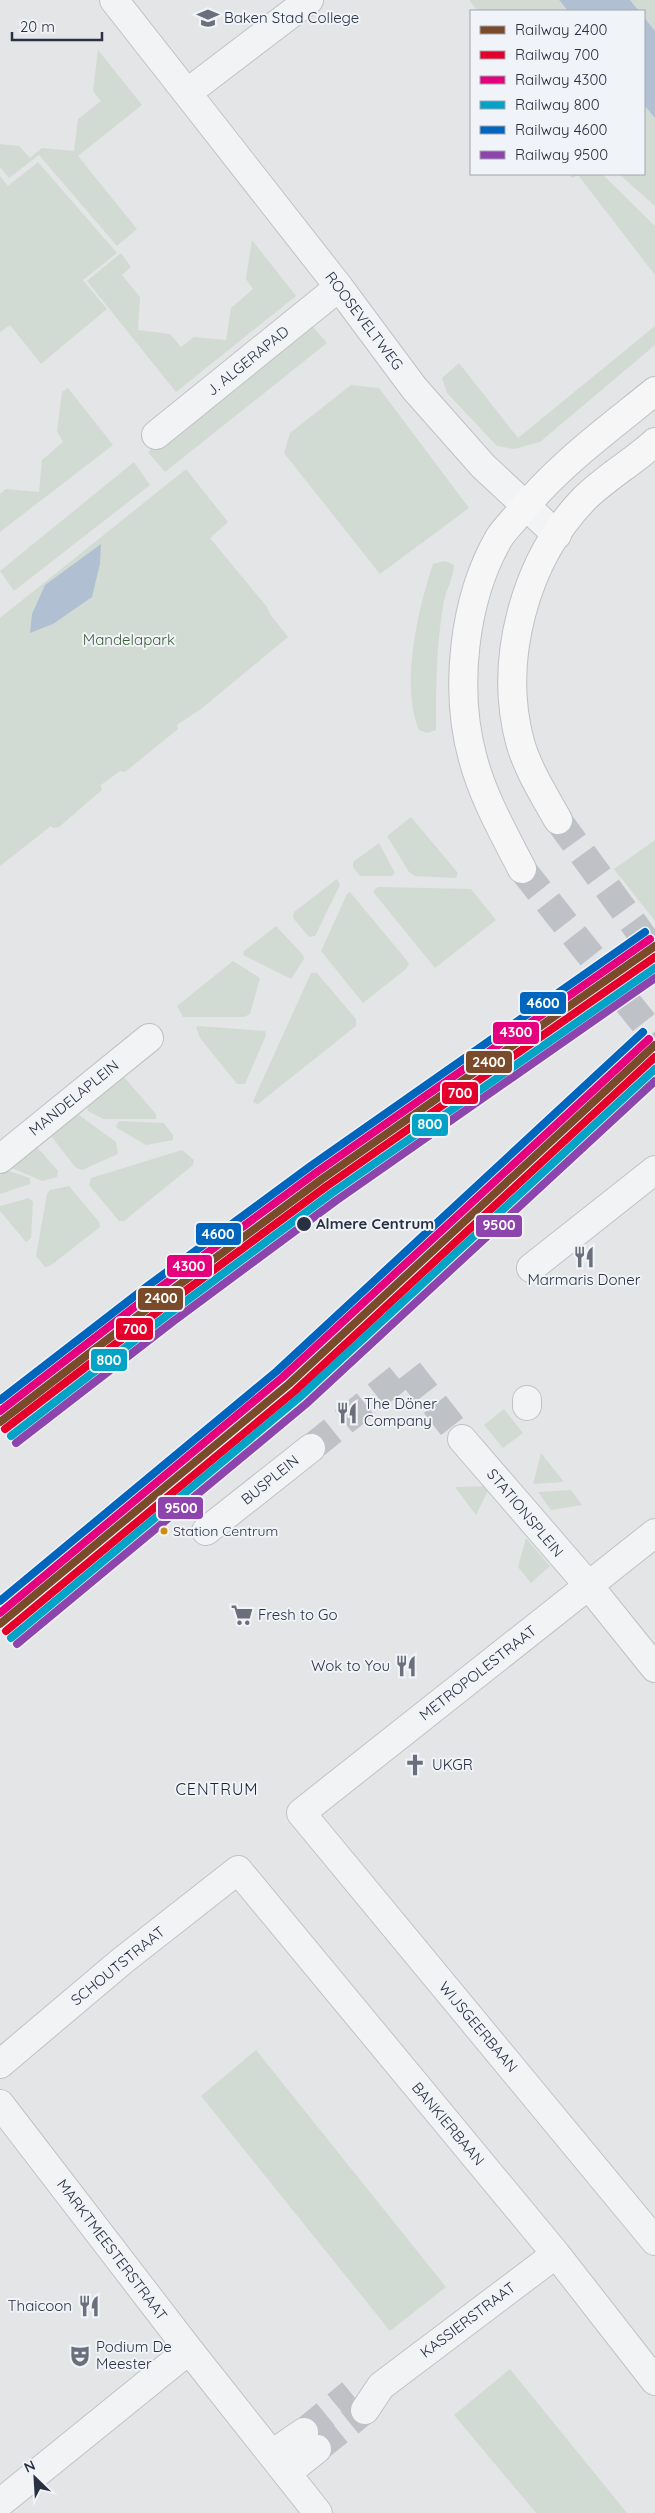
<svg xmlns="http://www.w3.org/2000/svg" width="655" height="2513" viewBox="0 0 655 2513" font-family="Quicksand,sans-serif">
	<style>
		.green { fill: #d2dbd3 }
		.water { fill: #b1bfd2 }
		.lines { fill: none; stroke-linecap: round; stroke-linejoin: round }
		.minor-tunnel { stroke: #bec1c6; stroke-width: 28; stroke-dasharray: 28 14; stroke-linecap: butt }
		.major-tunnel { stroke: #bec1c6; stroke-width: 28; stroke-dasharray: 28 14; stroke-linecap: butt }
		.minor-casing { stroke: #c0c2c5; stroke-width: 30 }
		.major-casing { stroke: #bfc1c5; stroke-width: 30 }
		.minor { stroke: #f2f3f4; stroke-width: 28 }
		.major { stroke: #f6f6f7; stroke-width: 28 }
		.rail-1-casing { stroke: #f0f3f7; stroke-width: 11 }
		.rail-2-casing { stroke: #f0f3f7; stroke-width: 11 }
		.rail-3-casing { stroke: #f0f3f7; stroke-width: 11 }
		.rail-4-casing { stroke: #f0f3f7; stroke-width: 11 }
		.rail-5-casing { stroke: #f0f3f7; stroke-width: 11 }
		.rail-6-casing { stroke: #f0f3f7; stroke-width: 11 }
		.rail-1 { stroke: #7a4b2a; stroke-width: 8 }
		.rail-2 { stroke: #e4002b; stroke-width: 8 }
		.rail-3 { stroke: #e5007d; stroke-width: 8 }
		.rail-4 { stroke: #02a3c7; stroke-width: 8 }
		.rail-5 { stroke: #0065bd; stroke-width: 8 }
		.rail-6 { stroke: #8e44ad; stroke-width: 8 }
		.stop-dot { fill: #293041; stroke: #f0f3f7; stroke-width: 2 }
		.bus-dot { fill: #ce8e0d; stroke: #f0f3f7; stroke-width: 2 }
		.labels { text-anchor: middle; stroke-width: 4; stroke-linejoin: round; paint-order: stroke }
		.bus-label { font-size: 14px; fill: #293041; stroke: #f0f3f7; text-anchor: start }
		.poi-label { font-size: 15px; fill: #293041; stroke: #f0f3f7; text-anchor: start }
		.street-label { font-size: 15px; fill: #293041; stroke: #f0f3f7 }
		.park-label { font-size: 15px; fill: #3b5d36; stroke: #f0f3f7 }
		.stop-label { font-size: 15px; font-weight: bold; fill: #293041; stroke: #f0f3f7; text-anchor: start }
		.neighbourhood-label { font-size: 16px; letter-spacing: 1px; fill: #1b2232; stroke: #f0f3f7 }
		.line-badge { stroke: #f0f3f7; stroke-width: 2 }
		.badge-label { font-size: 14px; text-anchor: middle; font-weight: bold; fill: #fff }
	</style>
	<rect width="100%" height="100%" fill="#e3e5e7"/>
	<path class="green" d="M469,0H559L568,11H478Z
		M630,0H655V31L644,17V11H639Z
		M98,50L142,105L78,156L137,229L117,246L39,155L9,178L0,167V144L19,146L30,158L42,148L74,151L78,119L101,101L93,91Z
		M644,105L655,118V206L619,174H644Z
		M38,162L117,253L83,280L107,309L41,364L10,325L0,332V176L8,186Z
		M569,174H602L655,226V275L578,175L572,178Z
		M252,240L296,296L176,392L87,281L121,253L131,267L122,275L140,297L138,330L170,334L181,347L194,337L226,340L231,308L253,289L246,279Z
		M308,321L327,343L165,472L148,452Z
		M655,326V345L540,442L514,449L497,446L447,393L442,378L459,363L518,438Z
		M351,385L379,388L469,508L380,574L284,453L290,433Z
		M68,388L113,445L0,532V494L6,489L39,492L42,460L63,442L57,431L62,392Z
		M134,462L150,485L14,591L0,571Z
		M186,469L228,522L210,538L267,607L270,614L288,637L201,709L177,725L178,729L125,772L120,771L101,785L102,790L59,827L53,828L51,826L0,866V618Z
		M445,561L454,565C453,580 445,592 443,606C436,648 436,688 436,730L427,733L419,730C400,686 418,609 433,564Z
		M411,817L458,873L456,878L415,876L409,872L387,836Z
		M655,840V921L614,869Z
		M379,843L395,873L392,876H360L353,867V862Z
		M337,879L340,885L315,936L309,937L293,918L294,912Z
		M378,887L471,889L496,920L435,968L374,893V890Z
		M350,892L409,963L406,969L363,1003L321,951L347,894Z
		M276,926L303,955L304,959L291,979L243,955L244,951Z
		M233,961L260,978L250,1014L244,1017H183L177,1006Z
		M311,973H317L356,1019V1026L258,1104L254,1103L253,1101Z
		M199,1026L265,1031L266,1035L245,1084H237L200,1038L196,1027Z
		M124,1077L156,1114V1119H103L88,1111L87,1106Z
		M79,1115L116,1142L118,1154L82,1170L76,1168L51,1136L74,1116Z
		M119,1121L164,1123L173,1135V1140L146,1145L117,1128L116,1126Z
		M37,1147L58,1171L57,1177L42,1181L12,1168L13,1165Z
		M182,1150L194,1160L193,1165L124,1221H119L89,1185L91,1178Z
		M6,1170L30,1178V1184L0,1194V1175Z
		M69,1186L99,1222L100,1227L50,1266L45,1267L36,1256L47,1194L50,1190Z
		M29,1198L33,1202L31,1238L26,1242L0,1211V1206Z
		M504,1409L523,1433L503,1448L484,1425Z
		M541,1453L564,1482L533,1484Z
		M490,1486L476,1515L455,1487Z
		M571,1490L582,1505L551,1510L538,1492Z
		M526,1538L550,1566L531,1583L518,1567Z
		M256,2050L446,2287L390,2331L201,2096Z
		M510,2369L627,2513H536L454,2415Z"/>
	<path class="water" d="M559,0H630L639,11H568Z
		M644,17L655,31V118L644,105Z
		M101,544L100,564L92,597L53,624L30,633L32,614L45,585Z"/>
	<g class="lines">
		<path class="minor-tunnel" d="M311,1448L408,1370L462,1439
			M304,2432L351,2393
			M317,2449L365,2410"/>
		<path class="major-tunnel" d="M558,820L655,953
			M522,869L655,1037"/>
		<g class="minor-casing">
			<path id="minor" d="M114,0L187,93
				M309,0L187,93L339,287L414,388L483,466L557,535
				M156,435L339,287
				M0,1159L149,1038
				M531,1268L655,1170
				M527,1406V1400
				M462,1439L589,1586L655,1668
				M206,1531L311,1448
				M655,1533L301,1813L655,2241
				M0,2064L122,1961L238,1870L556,2254L655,2381
				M0,2104L189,2350L318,2513
				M365,2410L381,2386L556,2254
				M272,2454L304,2432
				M287,2473L317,2449
				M0,2503L189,2350"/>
		</g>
		<g class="major-casing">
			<path id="major" d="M558,820C544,795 528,770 520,742C498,660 525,560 584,499C605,478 633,462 655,442
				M522,869C504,834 483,797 473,759C454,691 463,600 499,538C504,530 512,522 518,515C557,466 607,430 655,391"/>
		</g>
		<use href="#minor" class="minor"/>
		<use href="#major" class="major"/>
		<g class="rail-1-casing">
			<path id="rail-1" d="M0,1422L160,1299L322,1179L655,946
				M0,1624L289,1384L655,1045"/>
		</g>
		<g class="rail-2-casing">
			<path id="rail-2" d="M5,1429L165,1306L327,1186L655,957
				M6,1631L295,1391L655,1057"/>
		</g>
		<g class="rail-3-casing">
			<path id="rail-3" d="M0,1411L154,1292L317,1172L650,939
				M0,1613L283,1377L649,1039"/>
		</g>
		<g class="rail-4-casing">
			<path id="rail-4" d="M11,1436L170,1313L332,1193L655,968
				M11,1638L300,1397L655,1069"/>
		</g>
		<g class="rail-5-casing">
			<path id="rail-5" d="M0,1400L149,1285L312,1165L645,932
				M0,1601L277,1371L643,1032"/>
		</g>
		<g class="rail-6-casing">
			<path id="rail-6" d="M16,1443L175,1320L337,1200L655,978
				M17,1644L306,1404L655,1081"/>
		</g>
		<use href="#rail-1" class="rail-1"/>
		<use href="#rail-2" class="rail-2"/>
		<use href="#rail-3" class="rail-3"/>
		<use href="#rail-4" class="rail-4"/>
		<use href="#rail-5" class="rail-5"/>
		<use href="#rail-6" class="rail-6"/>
	</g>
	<defs>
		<g id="school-bare" transform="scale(1.725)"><path d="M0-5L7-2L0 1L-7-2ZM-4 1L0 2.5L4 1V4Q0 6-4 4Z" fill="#6a6f7b" stroke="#f0f3f7" stroke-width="2.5" paint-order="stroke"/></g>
		<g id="restaurant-bare" transform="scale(1.725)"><path d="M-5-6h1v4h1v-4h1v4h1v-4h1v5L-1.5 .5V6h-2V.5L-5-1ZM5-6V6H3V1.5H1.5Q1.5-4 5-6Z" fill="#6a6f7b" stroke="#f0f3f7" stroke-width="2.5" paint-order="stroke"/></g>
		<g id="supermarket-bare" transform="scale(1.725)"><path d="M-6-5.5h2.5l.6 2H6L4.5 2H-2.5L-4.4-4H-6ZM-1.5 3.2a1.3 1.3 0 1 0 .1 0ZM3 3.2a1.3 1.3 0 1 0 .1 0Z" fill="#6a6f7b" stroke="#f0f3f7" stroke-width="2.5" paint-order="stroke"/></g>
		<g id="church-bare" transform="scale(1.725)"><path d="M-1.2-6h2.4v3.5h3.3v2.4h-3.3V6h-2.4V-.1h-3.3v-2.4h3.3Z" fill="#6a6f7b" stroke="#f0f3f7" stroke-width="2.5" paint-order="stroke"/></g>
		<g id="theatre-bare" transform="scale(1.725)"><path d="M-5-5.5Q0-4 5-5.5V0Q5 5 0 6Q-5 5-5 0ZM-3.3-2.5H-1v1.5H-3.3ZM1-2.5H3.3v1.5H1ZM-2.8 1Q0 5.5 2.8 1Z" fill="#6a6f7b" stroke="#f0f3f7" stroke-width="2.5" paint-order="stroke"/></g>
	</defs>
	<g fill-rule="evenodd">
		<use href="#school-bare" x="208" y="18"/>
		<use href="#restaurant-bare" x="584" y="1257"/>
		<use href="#restaurant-bare" x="347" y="1413"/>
		<use href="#supermarket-bare" x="242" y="1615"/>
		<use href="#restaurant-bare" x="406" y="1666"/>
		<use href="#church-bare" x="415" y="1765"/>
		<use href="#restaurant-bare" x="89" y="2306"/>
		<use href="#theatre-bare" x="80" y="2356"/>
	</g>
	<circle class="stop-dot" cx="304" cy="1224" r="8"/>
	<circle class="bus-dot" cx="164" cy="1531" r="4.5"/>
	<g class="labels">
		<g class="bus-label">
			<text x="173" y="1536">Station Centrum</text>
		</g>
		<g class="poi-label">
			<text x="224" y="23">Baken Stad College</text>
			<text x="584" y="1285" text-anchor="middle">Marmaris Doner</text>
			<text x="364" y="1409">The Döner<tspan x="364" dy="17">Company</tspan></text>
			<text x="258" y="1620">Fresh to Go</text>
			<text x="390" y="1671" text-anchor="end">Wok to You</text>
			<text x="432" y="1770">UKGR</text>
			<text x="72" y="2311" text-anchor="end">Thaicoon</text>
			<text x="96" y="2352">Podium De<tspan x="96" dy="17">Meester</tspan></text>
		</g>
		<g class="street-label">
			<text transform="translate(364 321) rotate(53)" y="5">ROOSEVELTWEG</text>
			<text transform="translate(248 361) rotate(-39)" y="5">J. ALGERAPAD</text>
			<text transform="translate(74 1098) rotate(-39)" y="5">MANDELAPLEIN</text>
			<text transform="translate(270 1480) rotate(-39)" y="5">BUSPLEIN</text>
			<text transform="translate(525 1513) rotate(50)" y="5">STATIONSPLEIN</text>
			<text transform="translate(478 1673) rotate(-38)" y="5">METROPOLESTRAAT</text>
			<text transform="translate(118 1966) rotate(-39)" y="5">SCHOUTSTRAAT</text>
			<text transform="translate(478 2027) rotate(50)" y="5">WIJSGEERBAAN</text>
			<text transform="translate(448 2124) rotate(50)" y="5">BANKIERBAAN</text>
			<text transform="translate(112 2250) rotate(53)" y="5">MARKTMEESTERSTRAAT</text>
			<text transform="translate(468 2320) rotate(-37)" y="5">KASSIERSTRAAT</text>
		</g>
		<g class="park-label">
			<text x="129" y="645">Mandelapark</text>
		</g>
		<g class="stop-label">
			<text x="316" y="1229">Almere Centrum</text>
		</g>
		<g class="neighbourhood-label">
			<text x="217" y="1795">CENTRUM</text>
		</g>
	</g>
	<g class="line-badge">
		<rect x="519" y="991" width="48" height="24" rx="5" fill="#0065bd"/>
		<rect x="492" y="1021" width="48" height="24" rx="5" fill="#e5007d"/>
		<rect x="465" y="1050" width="48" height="24" rx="5" fill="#7a4b2a"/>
		<rect x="441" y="1081" width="38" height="24" rx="5" fill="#e4002b"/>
		<rect x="411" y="1113" width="38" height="24" rx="5" fill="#02a3c7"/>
		<rect x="475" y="1214" width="48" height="24" rx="5" fill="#8e44ad"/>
		<rect x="195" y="1222" width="47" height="24" rx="5" fill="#0065bd"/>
		<rect x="166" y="1254" width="47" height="24" rx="5" fill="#e5007d"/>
		<rect x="137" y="1287" width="47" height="24" rx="5" fill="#7a4b2a"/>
		<rect x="115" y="1317" width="39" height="24" rx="5" fill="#e4002b"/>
		<rect x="90" y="1348" width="38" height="24" rx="5" fill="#02a3c7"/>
		<rect x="157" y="1496" width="47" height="24" rx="5" fill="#8e44ad"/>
	</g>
	<g class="badge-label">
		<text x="543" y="1008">4600</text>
		<text x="516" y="1037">4300</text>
		<text x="489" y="1067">2400</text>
		<text x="460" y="1098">700</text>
		<text x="430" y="1129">800</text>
		<text x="499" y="1230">9500</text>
		<text x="218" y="1239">4600</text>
		<text x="189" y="1271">4300</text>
		<text x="161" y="1303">2400</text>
		<text x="135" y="1334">700</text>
		<text x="109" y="1365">800</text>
		<text x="181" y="1513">9500</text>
	</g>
	<rect x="470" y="10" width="175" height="165" fill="#f0f3f7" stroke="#a0a5ae"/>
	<rect x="480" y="26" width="25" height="8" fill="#7a4b2a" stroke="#a0a5ae"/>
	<text x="515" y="35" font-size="15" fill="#293041">Railway 2400</text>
	<rect x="480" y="51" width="25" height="8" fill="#e4002b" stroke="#a0a5ae"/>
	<text x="515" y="60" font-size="15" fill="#293041">Railway 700</text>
	<rect x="480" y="76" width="25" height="8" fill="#e5007d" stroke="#a0a5ae"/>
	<text x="515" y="85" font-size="15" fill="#293041">Railway 4300</text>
	<rect x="480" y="101" width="25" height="8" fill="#02a3c7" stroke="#a0a5ae"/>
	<text x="515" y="110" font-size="15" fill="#293041">Railway 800</text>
	<rect x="480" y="126" width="25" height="8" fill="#0065bd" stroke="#a0a5ae"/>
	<text x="515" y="135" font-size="15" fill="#293041">Railway 4600</text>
	<rect x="480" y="151" width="25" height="8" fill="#8e44ad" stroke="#a0a5ae"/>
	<text x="515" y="160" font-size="15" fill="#293041">Railway 9500</text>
	<g transform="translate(35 2478) rotate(335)" stroke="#f0f3f7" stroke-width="4" paint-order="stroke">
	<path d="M0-4L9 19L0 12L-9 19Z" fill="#293041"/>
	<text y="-8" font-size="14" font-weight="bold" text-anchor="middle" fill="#293041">N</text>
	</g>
	<path d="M12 32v8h90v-8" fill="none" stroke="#293041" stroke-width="2.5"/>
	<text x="20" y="32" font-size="15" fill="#293041" stroke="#f0f3f7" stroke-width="4" paint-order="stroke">20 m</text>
</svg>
